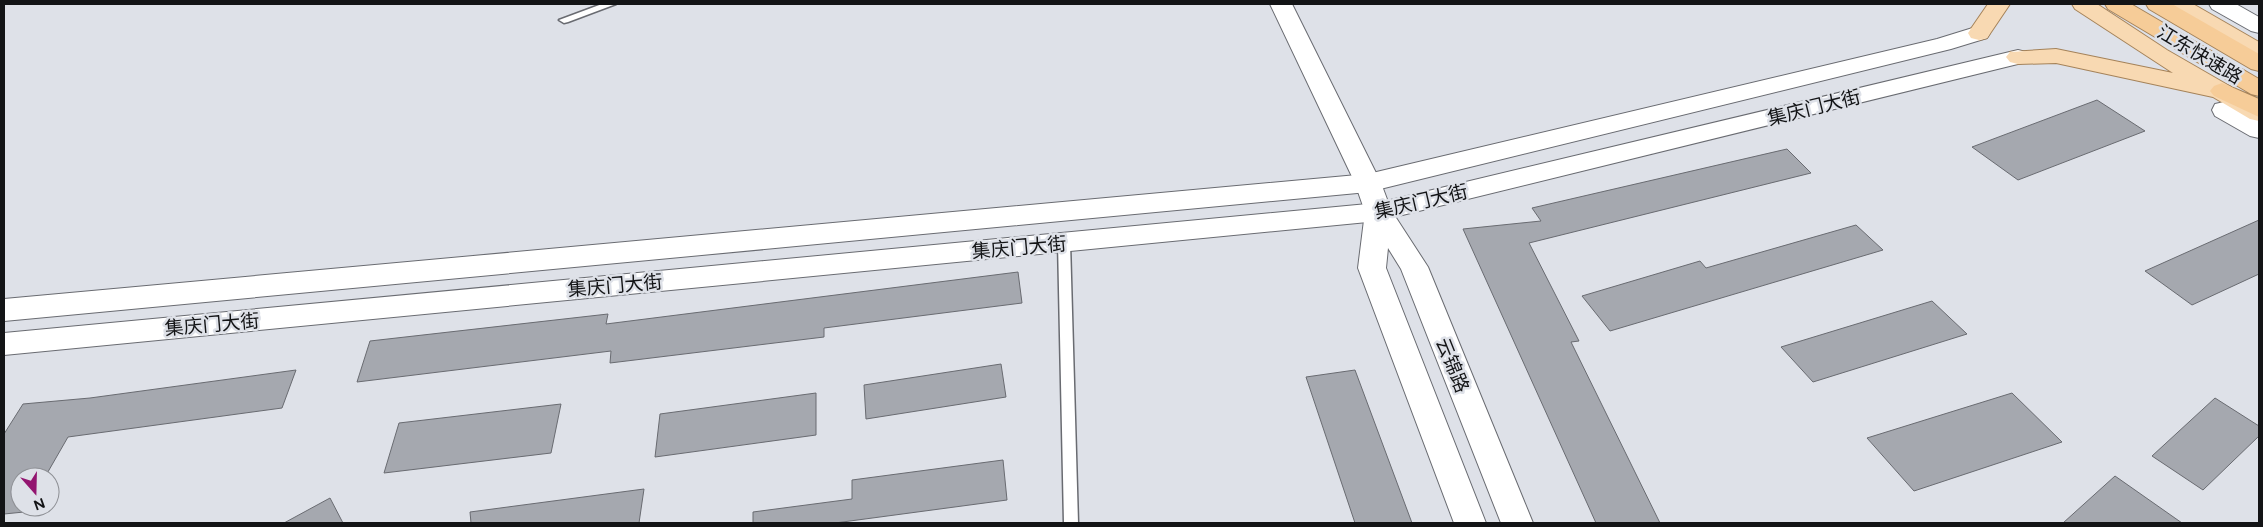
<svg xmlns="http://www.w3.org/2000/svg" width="2263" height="527" viewBox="0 0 2263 527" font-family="Figtree,'Noto Sans SC',sans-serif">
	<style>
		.building { fill: #a5a8af; stroke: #696b71 }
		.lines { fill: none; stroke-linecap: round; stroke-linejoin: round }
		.service-casing { stroke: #696b71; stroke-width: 3 }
		.tertiary-casing { stroke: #696b71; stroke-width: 2 }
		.secondary-casing { stroke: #696b71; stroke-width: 2 }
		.primary-casing { stroke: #a5835a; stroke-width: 2 }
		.trunk-casing { stroke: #a5835a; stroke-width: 2 }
		.service { fill: #fff; fill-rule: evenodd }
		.tertiary { fill: #fff; fill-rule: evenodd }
		.secondary { fill: #fff; fill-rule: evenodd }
		.primary { fill: #f8d9b2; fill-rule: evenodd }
		.trunk { fill: #f6cc98; fill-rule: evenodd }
		.labels { text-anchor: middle; stroke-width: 5; stroke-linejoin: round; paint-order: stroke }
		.street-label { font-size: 19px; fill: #131416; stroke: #dee1e8 }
	</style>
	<rect width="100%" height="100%" fill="#dee1e8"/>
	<path class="building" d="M2097,100L2145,131L2018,180L1972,147Z
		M1787,149L1811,173L1529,243L1579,341L1571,342L1660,523H1596L1463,229L1541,221L1532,208Z
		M2259,220V274L2192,305L2145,271Z
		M1856,225L1883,250L1610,331L1582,296L1700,261L1706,268Z
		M1018,272L1022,303L824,328V337L610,363L611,351L357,382L370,341L608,314L606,324Z
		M1932,301L1967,334L1813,382L1781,347Z
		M1001,364L1006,397L866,419L864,385Z
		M296,370L282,408L68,437L45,477H20V507H27L24,512L4,514V434L23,404L90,398Z
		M1355,370L1412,523H1355L1306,377Z
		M816,393V435L655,457L660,414Z
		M2012,393L2062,442L1914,491L1867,438Z
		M2215,398L2259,426V436L2203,490L2152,456Z
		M561,404L551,453L384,473L399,423Z
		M1003,460L1007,500L835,523H753V512L852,499V480Z
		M2115,476L2182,523H2063Z
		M644,489L639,523H471L470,512Z
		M330,498L343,523H284Z"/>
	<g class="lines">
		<g class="service-casing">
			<path id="service" d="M602,4H616L568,22L564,23L559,20Z
				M1064,238L1070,242L1078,523H1064L1058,242Z"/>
		</g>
		<g class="tertiary-casing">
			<path id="tertiary" d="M1270,4H1292L1381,183L1391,210L1428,267L1533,523H1501L1401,269L1388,248L1386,268L1486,523H1454L1358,268L1365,212L1355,183Z
				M2209,4H2236L2259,17V33L2251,31L2212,9Z
				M2224,102L2259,119V138L2250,136L2215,116L2212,110L2215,104Z"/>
		</g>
		<g class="secondary-casing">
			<path id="secondary" d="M1979,26L1987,28L1990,33L1987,38L1951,49L1368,192L4,321V299L1368,174L1937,39Z
				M2018,50L2026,52L2030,57L2026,62L1378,221L4,355V333L1378,203Z"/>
		</g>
		<g class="primary-casing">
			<path id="primary" d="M1988,4H2010L1987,38L1979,40L1971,38L1968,33Z
				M2072,4H2097L2167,50L2259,103V121L2250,119L2213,97L2056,63L2018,64L2010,62L2006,57L2010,52L2056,49L2173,73L2075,9Z
				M2167,4H2193L2259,42V59L2251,57L2170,9Z"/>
		</g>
		<g class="trunk-casing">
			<path id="trunk" d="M2105,4H2131L2259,79V96L2251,94L2108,9Z
				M2146,4H2172L2259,54V71L2251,69L2149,9Z
				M2222,83L2259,99V117L2214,96L2210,91L2214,86Z"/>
		</g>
		<use href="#service" class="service"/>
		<use href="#tertiary" class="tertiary"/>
		<use href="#secondary" class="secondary"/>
		<use href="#primary" class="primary"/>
		<use href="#trunk" class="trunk"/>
	</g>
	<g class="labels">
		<g class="street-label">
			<text transform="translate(2200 54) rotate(31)" y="7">江东快速路</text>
			<text transform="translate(1814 107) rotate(-14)" y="7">集庆门大街</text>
			<text transform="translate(1421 201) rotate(-13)" y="7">集庆门大街</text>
			<text transform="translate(1019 247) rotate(-5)" y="7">集庆门大街</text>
			<text transform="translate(615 285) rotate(-5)" y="7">集庆门大街</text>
			<text transform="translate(212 324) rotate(-5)" y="7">集庆门大街</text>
			<text transform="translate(1453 365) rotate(68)" y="7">云锦路</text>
		</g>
	</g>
	<rect width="2263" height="527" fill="none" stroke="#131416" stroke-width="10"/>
	<g transform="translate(35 492) rotate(160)"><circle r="24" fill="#dee1e8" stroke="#8d8f94"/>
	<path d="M0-4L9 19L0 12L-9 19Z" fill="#931570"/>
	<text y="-8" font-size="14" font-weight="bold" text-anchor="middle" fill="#131416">N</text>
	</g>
</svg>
